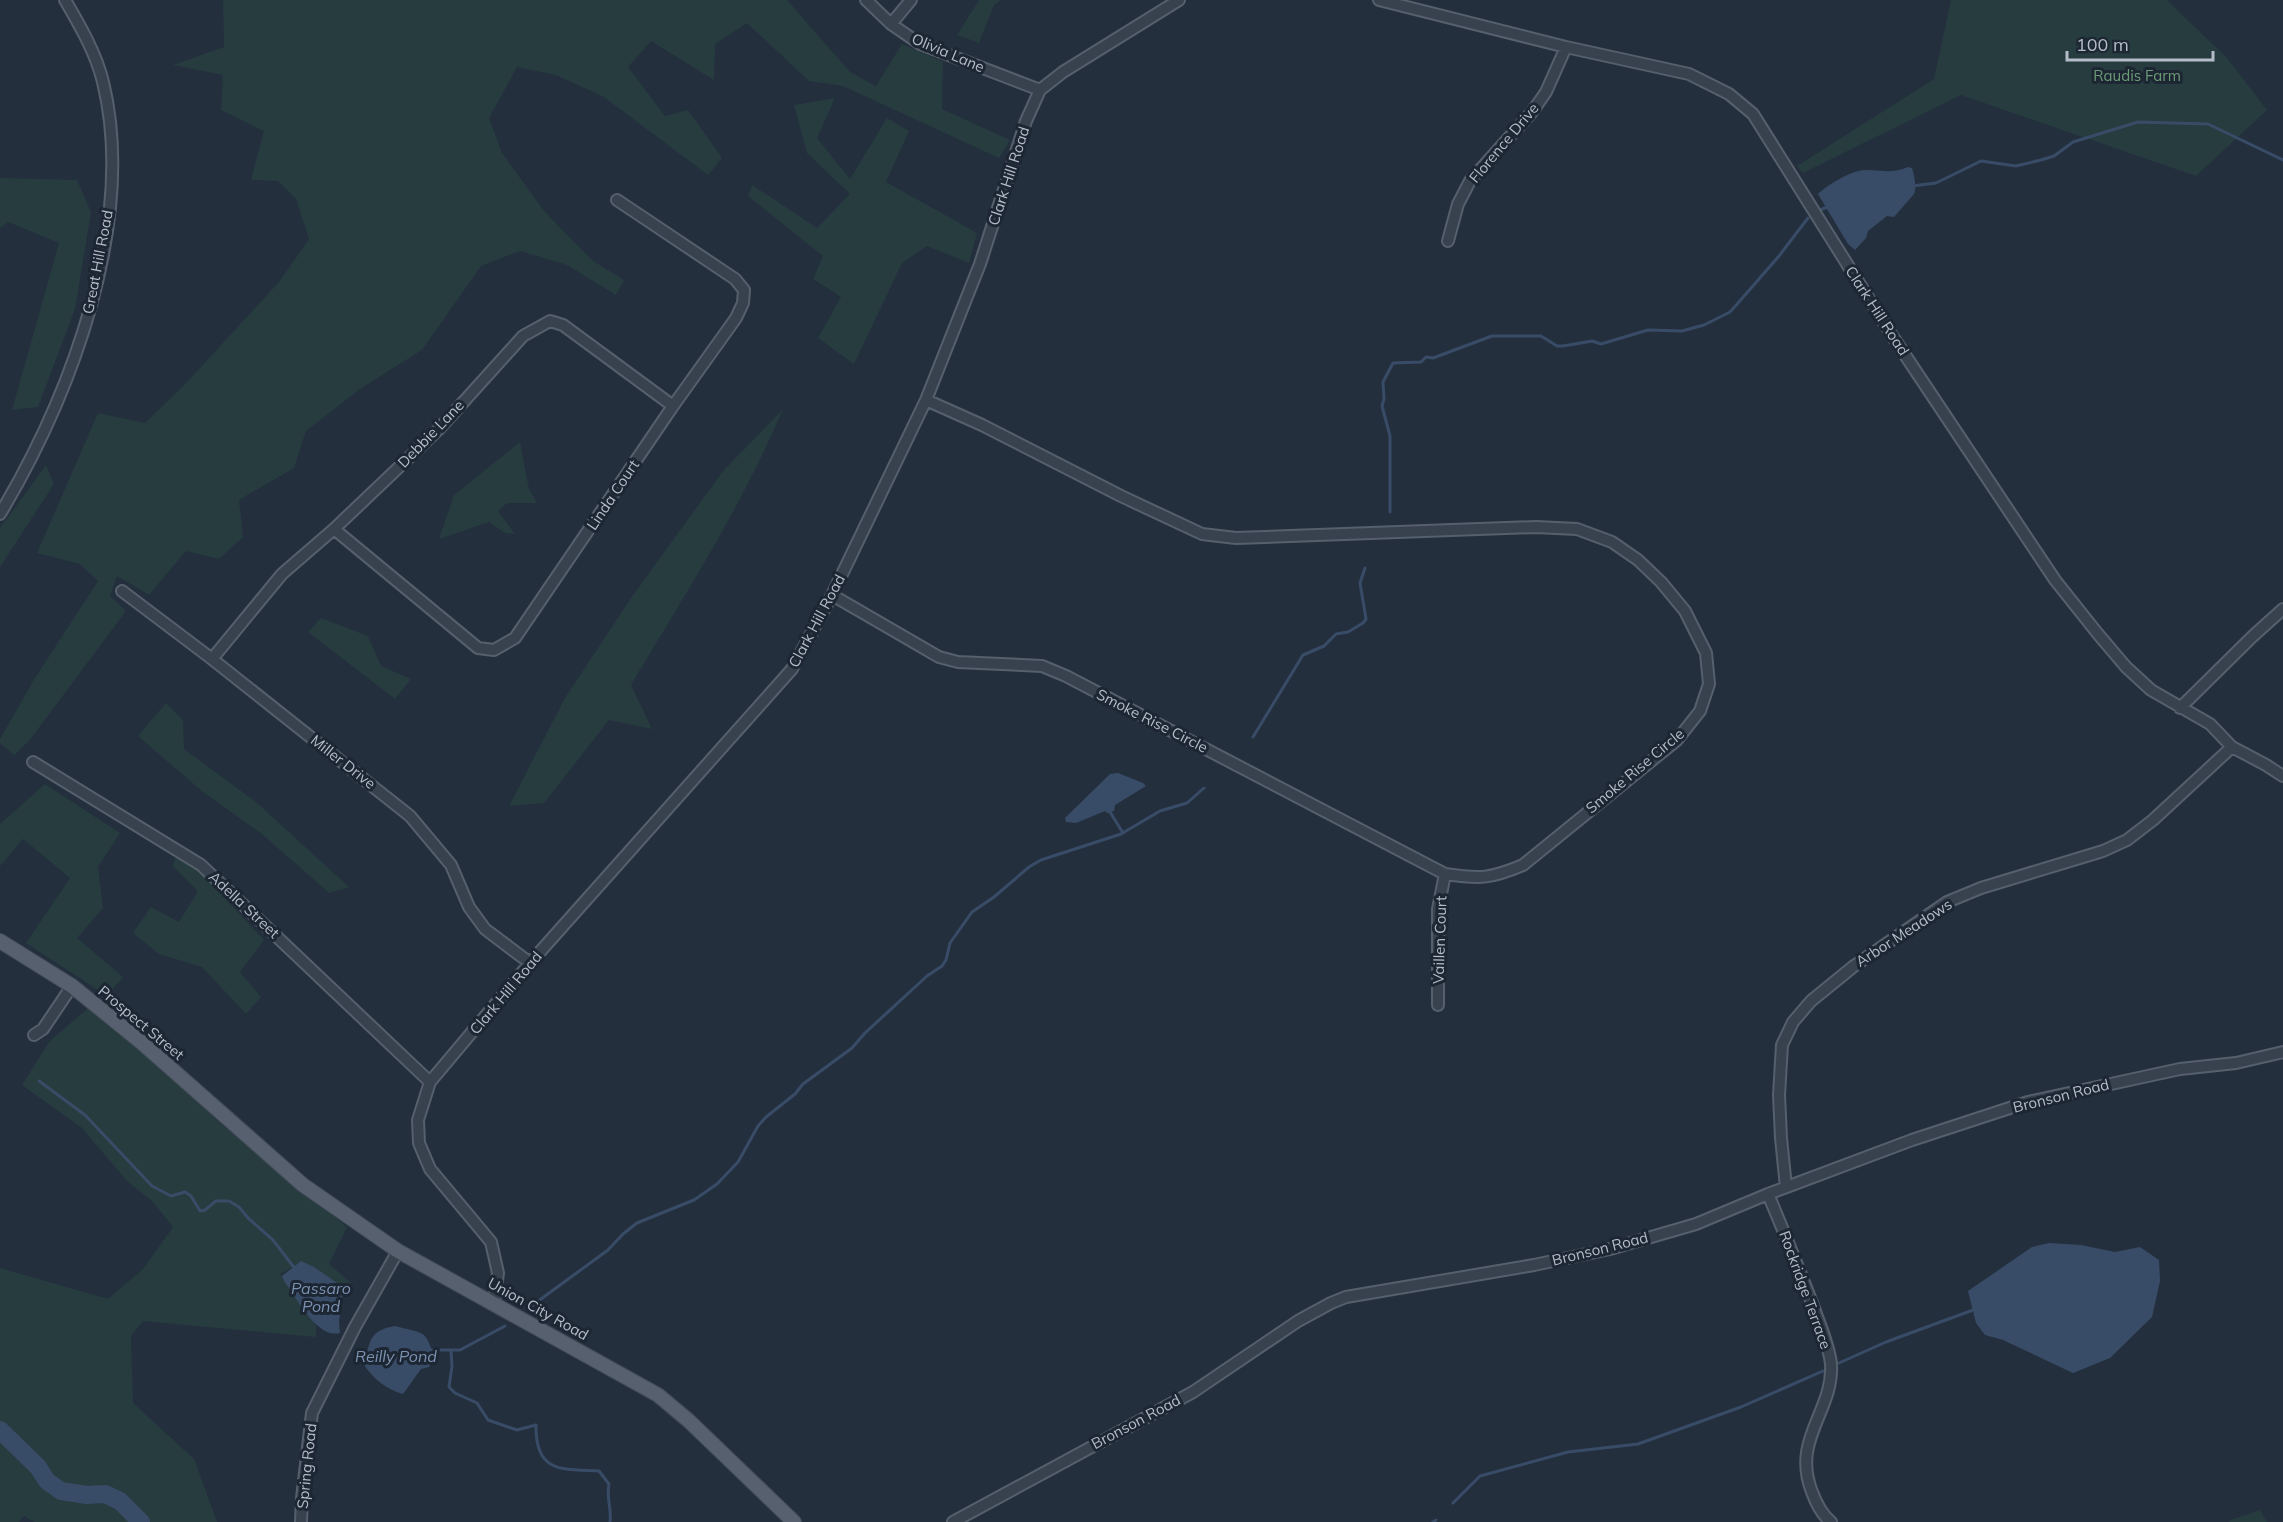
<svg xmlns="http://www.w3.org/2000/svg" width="2283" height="1522" viewBox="0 0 2283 1522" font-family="Mulish,sans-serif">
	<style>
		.green { fill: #263c3f }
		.water { fill: #394c67 }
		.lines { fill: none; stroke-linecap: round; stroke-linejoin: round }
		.stream { stroke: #394c67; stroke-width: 3 }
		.river { stroke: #394c67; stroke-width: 18 }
		.minor-casing { stroke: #565f6c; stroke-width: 14 }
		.major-casing { stroke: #414a57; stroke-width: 16 }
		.minor { stroke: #38414e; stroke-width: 10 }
		.major { stroke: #56606e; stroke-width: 14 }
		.labels { text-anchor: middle; stroke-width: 6; stroke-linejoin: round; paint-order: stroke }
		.street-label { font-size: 15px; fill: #b4bcc9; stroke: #1d2633 }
		.park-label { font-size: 15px; fill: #6b9a76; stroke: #1d2633 }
		.water-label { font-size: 16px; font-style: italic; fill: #7c92b1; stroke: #1d2633 }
	</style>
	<rect width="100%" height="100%" fill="#242f3e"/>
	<path class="green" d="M223,0H787L850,72L876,86L902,44L943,62L942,109L1010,140L999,158L843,86L809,81L747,23L715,44L714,80L651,41L628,67L665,116L688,110L722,158L708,175L604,97L556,75L517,67L489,118L502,153L544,211L593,261L624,280L616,295L567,265L520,251L481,266L422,350L360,389L306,431L294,468L239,500L243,537L219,559L186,551L149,595L117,576L110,596L126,611L29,741L14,755L0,743V739L35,678L98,581L80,564L37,553L98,413L145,423L188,381L279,282L309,239L296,199L278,181L251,180L264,131L221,110L223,75L173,65L224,47Z
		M979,0H1001L994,5L979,43L957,35Z
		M1951,0H2167L2227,58L2267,110L2196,176L1961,95L1803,173L1797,166L1934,79Z
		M835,98L817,138L850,179L887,118L909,131L886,182L977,233L969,263L927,246L902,263L854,364L818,338L841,297L813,279L823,256L748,196L752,185L817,228L850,194L807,153L794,105Z
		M0,178L77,180L91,212L75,309L38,407L12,410L59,243L8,222L0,228Z
		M783,409C742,506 685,595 631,685L652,729L609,720L544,803L509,806L565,698L631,598L723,471Z
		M520,442L529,489L537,503H507L498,511L515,534L505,533L489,522L439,539L454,495Z
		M46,465L54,484L0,567V528Z
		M321,618L368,636L381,666L411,679L395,699L308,632Z
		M166,703L183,720L184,749L256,802L349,887L329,893L262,834L203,792L138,736Z
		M45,784L120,833L98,867L103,908L77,938L123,977L107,996L26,943L70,878L23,839L0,866V824Z
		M175,858L198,869L264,940L240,972L261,997L246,1014L202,967L159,954L133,933L151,907L179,922L198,891L173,866Z
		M88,1008L144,1051L220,1123L347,1227L329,1264L351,1283L343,1291L335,1282L301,1262L280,1274L316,1325V1337L143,1321L131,1336L133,1403L194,1459L217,1522H34L24,1516L19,1522H0V1268L108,1299L143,1269L173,1227L153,1202L127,1181L82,1128L22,1085L49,1042Z
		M2260,1510L2267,1522H2229L2231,1520Z"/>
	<path class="water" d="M1908,167L1912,168C1914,175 1917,187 1914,194L1894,217L1887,216L1868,231L1866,238L1855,250L1848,244L1818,194C1827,185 1852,170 1865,170C1881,170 1893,174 1908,167Z
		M1118,773L1143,783L1146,786L1115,805L1114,811L1107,813L1105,811L1076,823L1066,822L1065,818L1110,774Z
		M2049,1243L2081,1245L2115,1252L2140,1247L2159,1260L2160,1281L2152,1317L2110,1358L2073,1373L2003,1340L1985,1335L1976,1323L1968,1291L2032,1247Z
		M301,1261L314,1267L340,1285L343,1291L339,1322L340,1333C316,1339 296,1296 284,1281L282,1276Z
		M395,1326C423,1334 426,1328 434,1358L429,1367L421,1369L403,1394C386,1389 373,1379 363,1363C372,1340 368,1331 395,1326Z"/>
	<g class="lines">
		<path class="stream" d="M1912,186L1936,183L1981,161L2016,166L2041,160L2054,156L2073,142L2138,122L2208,124L2283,160
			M1820,210L1827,207
			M1390,512V436L1382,406L1384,399L1383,382L1393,363L1421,362L1426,357L1433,358L1492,336H1541L1557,346H1563L1592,341L1601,344L1648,330L1682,331L1704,325L1730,312L1738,303L1779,256L1808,218
			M1253,737L1303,655L1324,646L1336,634L1348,632L1363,623L1366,619L1360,583L1365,568
			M1110,812L1123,833
			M39,1081L85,1115L152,1186L171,1196L185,1192L191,1196L200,1211L205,1210L216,1201H229L239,1207L248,1218L273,1240L296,1270
			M530,1307L608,1250L623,1234L637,1223L694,1200L717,1184L738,1162L758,1126L766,1117L795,1094L803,1084L852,1048L865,1033L927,976L942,966L946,960L950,943L972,912L994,897L1029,867L1041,860L1121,834L1160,811L1187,803L1204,788
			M430,1350H460L505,1326
			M451,1351L452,1366L449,1387L455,1393L477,1403L488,1420L517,1430L536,1425C535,1474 563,1469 599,1471L609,1484C606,1499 612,1509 610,1522
			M1839,1363L1886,1342L1973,1310
			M1453,1503L1480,1476L1568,1452L1638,1444L1741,1407L1823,1371
			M1433,1522L1436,1520"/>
		<path class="river" d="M0,1430L38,1467L47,1481L61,1491L87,1495L105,1494L120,1501L141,1522"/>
		<g class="minor-casing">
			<path id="minor" d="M866,0L891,24L920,44L1040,90
				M1379,0L1566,47L1689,74L1729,94L1753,114L1891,334L2055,580L2098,634L2126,667L2151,690L2210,724L2232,747L2266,765L2283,776
				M891,24L911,0
				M1448,241L1458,204L1470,181L1532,112L1546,92L1566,47
				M0,514C71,395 137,222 103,82C96,53 80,26 65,0
				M334,529L478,648L494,650L515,638L673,406L736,318L743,303L744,290L735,279L617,200
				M122,591L212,659L410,816L451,865L469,907L485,929L530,963
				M832,595L939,657L958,662L1042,666L1066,676L1445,874C1480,879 1490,879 1523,865L1677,740L1700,711L1709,684L1706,653L1685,611L1661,582L1638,560L1612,542L1577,529L1536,527L1236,538L1202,534L1121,496L982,425L926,400
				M212,659L282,574L334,529L439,429L523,336L550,321L563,325L673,406
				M2180,708L2253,636L2283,609
				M33,762L201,865L430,1082
				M1438,1005V909L1445,874
				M34,1035L43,1029L72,986
				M1786,1187L1781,1138L1779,1095L1782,1045L1793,1022L1811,1001L1854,966L1947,902L1981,888L2103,851L2127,840L2153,820L2232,747
				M1768,1194C1784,1232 1799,1269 1814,1308C1820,1326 1829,1345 1831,1364C1834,1411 1791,1439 1812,1492C1816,1503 1821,1514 1831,1522
				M494,1303L498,1273L491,1242L430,1169L419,1143L418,1120L430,1082L530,963L792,669L832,595L926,400L980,264L1026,121L1040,90L1063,72L1179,0
				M301,1522L302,1498L312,1413L355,1327L398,1251
				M953,1522L1193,1392L1298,1321L1331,1303L1346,1297L1534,1265L1610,1249L1696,1224L1768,1194L1912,1140L2028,1102L2180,1069L2236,1063L2283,1052"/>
		</g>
		<g class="major-casing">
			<path id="major" d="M0,941L72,986L141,1042L303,1185L398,1251L658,1395L689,1421L794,1522"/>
		</g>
		<use href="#minor" class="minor"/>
		<use href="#major" class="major"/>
	</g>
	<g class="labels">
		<g class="street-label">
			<text transform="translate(948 53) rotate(23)" y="5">Olivia Lane</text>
			<text transform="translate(1504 143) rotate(-50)" y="5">Florence Drive</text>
			<text transform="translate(1009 176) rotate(-72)" y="5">Clark Hill Road</text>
			<text transform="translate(98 262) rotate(-79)" y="5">Great Hill Road</text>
			<text transform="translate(1877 311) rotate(57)" y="5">Clark Hill Road</text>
			<text transform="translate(431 434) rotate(-46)" y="5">Debbie Lane</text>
			<text transform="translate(613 495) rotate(-56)" y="5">Linda Court</text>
			<text transform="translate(817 621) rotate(-62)" y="5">Clark Hill Road</text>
			<text transform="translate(1152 721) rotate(27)" y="5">Smoke Rise Circle</text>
			<text transform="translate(343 762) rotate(38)" y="5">Miller Drive</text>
			<text transform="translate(1635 771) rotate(-40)" y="5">Smoke Rise Circle</text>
			<text transform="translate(244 905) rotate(43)" y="5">Adella Street</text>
			<text transform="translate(1904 933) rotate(-33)" y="5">Arbor Meadows</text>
			<text transform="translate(1440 940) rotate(-88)" y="5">Vaillen Court</text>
			<text transform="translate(506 993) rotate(-50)" y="5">Clark Hill Road</text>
			<text transform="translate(141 1023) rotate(40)" y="5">Prospect Street</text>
			<text transform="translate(2061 1096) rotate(-14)" y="5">Bronson Road</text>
			<text transform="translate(1600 1249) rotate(-14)" y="5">Bronson Road</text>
			<text transform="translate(1805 1290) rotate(70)" y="5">Rockridge Terrace</text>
			<text transform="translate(538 1309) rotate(29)" y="5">Union City Road</text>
			<text transform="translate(1136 1422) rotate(-28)" y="5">Bronson Road</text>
			<text transform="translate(307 1466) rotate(-84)" y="5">Spring Road</text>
		</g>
		<g class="park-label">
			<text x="2137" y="81">Raudis Farm</text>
		</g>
		<g class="water-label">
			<text x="321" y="1294">Passaro<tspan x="321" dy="18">Pond</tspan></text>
			<text x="396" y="1362">Reilly Pond</text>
		</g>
	</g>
	<path d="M2067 51v9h146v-9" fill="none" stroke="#b4bcc9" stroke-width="3"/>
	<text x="2076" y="51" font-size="18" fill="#b4bcc9" stroke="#1d2633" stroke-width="4.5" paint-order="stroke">100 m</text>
</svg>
